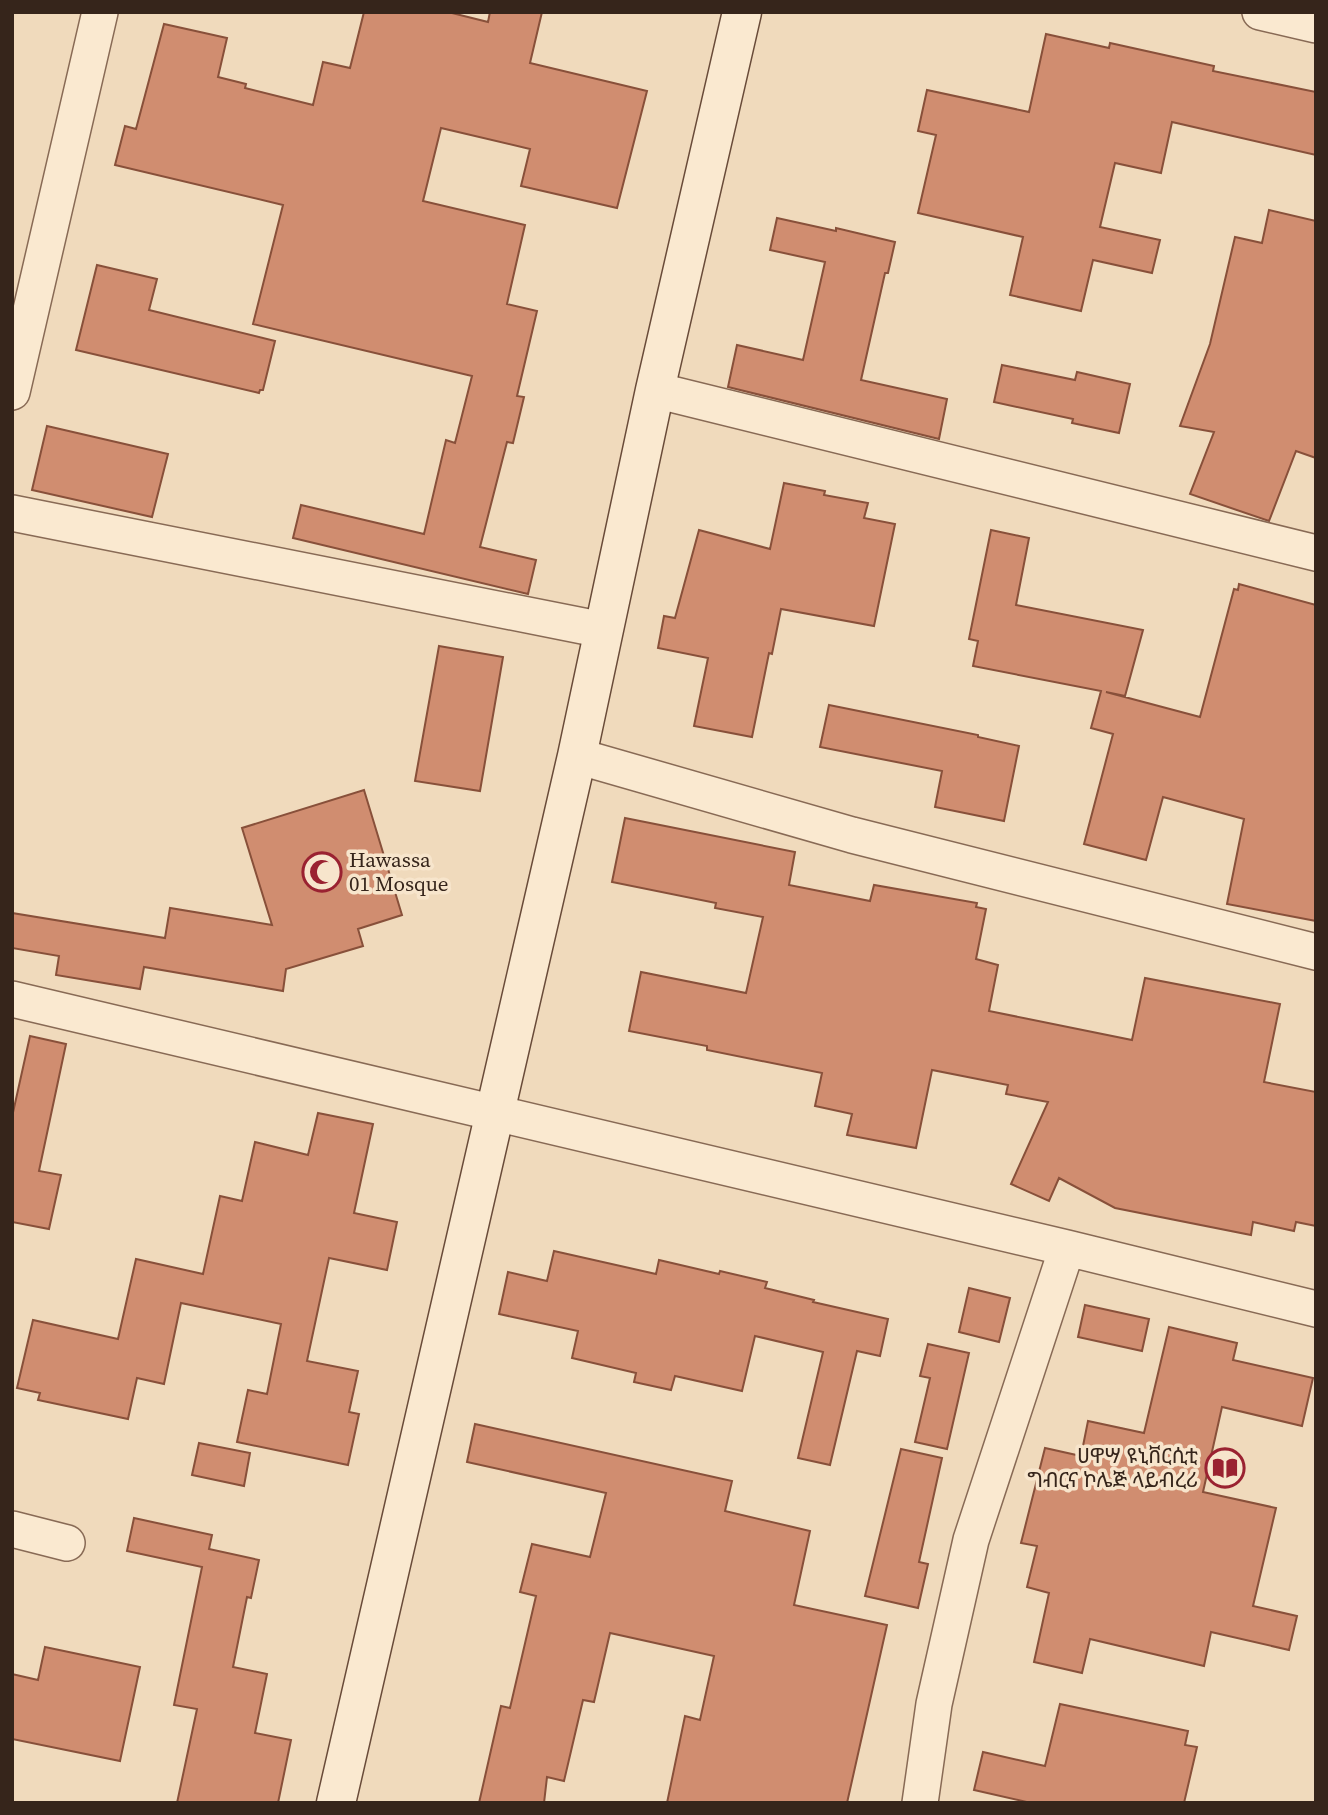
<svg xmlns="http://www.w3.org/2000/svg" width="1328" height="1815" viewBox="0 0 1328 1815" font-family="'Source Serif 4','Noto Sans Ethiopic',serif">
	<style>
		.building { fill: #d08d70; stroke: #88503a; stroke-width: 2 }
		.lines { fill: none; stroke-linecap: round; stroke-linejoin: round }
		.street-casing { stroke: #886a55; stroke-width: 38 }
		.secondary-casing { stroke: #694b39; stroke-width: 41 }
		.street { stroke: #fae9d0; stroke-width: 35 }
		.secondary { stroke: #fae9d0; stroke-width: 38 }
		.labels { text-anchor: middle; stroke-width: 7; stroke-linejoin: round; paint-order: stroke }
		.poi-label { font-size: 21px; fill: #36251b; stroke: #f7e5cc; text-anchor: start }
	</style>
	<rect width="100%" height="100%" fill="#f0dabc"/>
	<path class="building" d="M364,12H448L488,22L490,12H542L530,63L647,91L617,208L521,186L530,149L441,128L423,201L525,225L507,304L537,311L517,396L524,397L513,443L507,442L480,547L536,560L528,594L293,538L301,505L424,534L446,440L455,443L472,376L253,324L283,205L115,165L125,126L136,129L164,24L227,38L218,77L246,84L245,88L313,105L323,62L350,68Z
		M1046,34L1109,48L1110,43L1214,66L1213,71L1316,92V155L1172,122L1161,173L1115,163L1100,227L1160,240L1152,273L1093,260L1081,311L1010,295L1023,237L918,213L936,135L918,131L927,90L1029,112Z
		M1269,210L1316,221V458L1296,451L1269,521L1190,494L1214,432L1180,426L1210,344L1235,237L1262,243Z
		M777,218L836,231V228L895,242L888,273H885L861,380L947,399L939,439L728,387L737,345L803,360L825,262L770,250Z
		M97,265L157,279L149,310L275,341L263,390H260L259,393L76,350Z
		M1002,365L1075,380L1077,372L1130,384L1119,433L1072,423L1073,419L994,402Z
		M47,426L168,454L152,517L32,490Z
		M784,483L825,491L824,495L868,503L864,518L895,524L874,626L781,609L772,654L769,653L752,737L694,726L708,658L658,648L664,616L675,618L699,530L770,549Z
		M991,530L1029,538L1016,605L1143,630L1125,696L1106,692L1200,717L1234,589L1238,590L1239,584L1316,605V921L1227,904L1244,819L1163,797L1146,860L1084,844L1113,734L1091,728L1101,691L973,666L978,641L969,639Z
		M439,646L503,657L480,791L415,781Z
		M829,705L978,735V737L1019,746L1004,821L935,807L942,771L820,747Z
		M364,790L402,915L358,929L363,946L286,969L283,991L144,967L140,989L56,975L59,956L12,948V913L165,938L170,908L272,925L242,828Z
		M625,818L795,852L789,885L870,901L874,885L977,903L976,907L986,909L976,959L998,965L989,1011L1132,1040L1145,978L1280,1004L1264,1082L1316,1092V1226L1296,1222L1294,1231L1253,1222L1251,1235L1115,1208L1059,1178L1049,1201L1011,1184L1048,1102L1006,1094L1008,1085L932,1070L916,1148L847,1135L852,1114L815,1106L822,1073L707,1050V1046L629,1031L641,972L746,993L763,917L715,908L716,903L612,882Z
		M30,1036L66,1044L39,1171L61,1175L49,1229L12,1222V1117Z
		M318,1113L373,1124L354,1213L397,1222L387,1270L329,1258L307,1361L358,1371L349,1412L359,1414L348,1465L237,1442L248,1390L267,1394L281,1324L181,1303L164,1384L137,1378L128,1419L38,1400L40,1393L17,1388L33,1320L118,1339L136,1259L203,1274L220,1196L242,1201L255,1142L308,1155Z
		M554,1251L656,1274L659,1260L719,1274L720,1271L767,1282L765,1288L814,1300L813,1302L888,1319L880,1356L857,1351L830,1465L798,1458L823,1352L755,1336L742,1391L675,1376L671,1390L634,1382L636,1373L572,1358L578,1331L499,1314L508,1272L547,1281Z
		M969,1288L1010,1298L999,1342L959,1332Z
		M1085,1305L1149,1319L1142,1351L1078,1337Z
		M1169,1327L1237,1343L1233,1360L1313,1378L1302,1426L1222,1407L1203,1492L1276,1508L1253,1606L1297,1616L1289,1650L1211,1632L1204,1666L1090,1639L1082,1673L1034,1662L1049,1593L1027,1587L1037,1546L1021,1543L1045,1448L1081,1456L1088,1421L1144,1433Z
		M928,1344L969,1353L947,1449L915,1442L930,1378L920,1376Z
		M475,1424L732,1481L725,1511L810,1531L794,1605L887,1625L847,1803H667L685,1716L700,1720L714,1656L610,1633L594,1702L583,1700L564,1781L547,1777L544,1803H479L501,1706L510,1708L536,1596L520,1592L532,1544L590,1557L606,1493L467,1462Z
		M199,1443L250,1453L244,1486L192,1475Z
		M901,1449L942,1458L919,1562L928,1564L918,1608L865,1596Z
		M134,1518L212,1535L209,1549L259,1560L251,1598L247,1597L233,1667L267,1674L255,1733L291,1740L278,1803H177L197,1709L174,1705L202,1567L127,1551Z
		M45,1647L140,1667L120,1761L12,1739V1674L38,1680Z
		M1060,1704L1188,1731L1185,1745L1197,1747L1184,1803H1031L974,1790L983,1752L1045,1766Z"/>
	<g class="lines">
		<g class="street-casing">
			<path id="street" d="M1260,12L1316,25
				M655,390L1316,553
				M12,392L100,12
				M12,513L603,630
				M577,756L852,835L1316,952
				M12,999L1067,1248L1316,1309
				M12,1529L67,1543
				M920,1803L934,1704L971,1540L1067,1248"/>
		</g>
		<g class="secondary-casing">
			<path id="secondary" d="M336,1803L577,756L655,390L742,12"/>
		</g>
		<use href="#street" class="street"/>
		<use href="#secondary" class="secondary"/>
	</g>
	<defs>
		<g id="mosque-ring" transform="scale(2.0125)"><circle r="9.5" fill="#f7e5cc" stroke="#9a2231" stroke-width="1.5"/><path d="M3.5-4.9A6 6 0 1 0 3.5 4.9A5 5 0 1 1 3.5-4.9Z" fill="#9a2231"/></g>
		<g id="library-ring" transform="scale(2.0125)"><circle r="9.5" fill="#f7e5cc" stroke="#9a2231" stroke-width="1.5"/><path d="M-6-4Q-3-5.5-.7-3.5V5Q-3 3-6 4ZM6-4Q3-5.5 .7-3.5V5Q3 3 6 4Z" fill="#9a2231"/></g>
	</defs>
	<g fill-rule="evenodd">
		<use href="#mosque-ring" x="322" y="872"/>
		<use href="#library-ring" x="1225" y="1468"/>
	</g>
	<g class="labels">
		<g class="poi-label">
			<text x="349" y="867">Hawassa<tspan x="349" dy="24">01 Mosque</tspan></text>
			<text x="1198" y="1463" text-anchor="end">ሀዋሣ ዩኒቨርሲቲ<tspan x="1198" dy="24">ግብርና ኮሌጅ ላይብረሪ</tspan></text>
		</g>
	</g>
	<rect width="1328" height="1815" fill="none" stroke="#36251b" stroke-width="28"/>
</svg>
